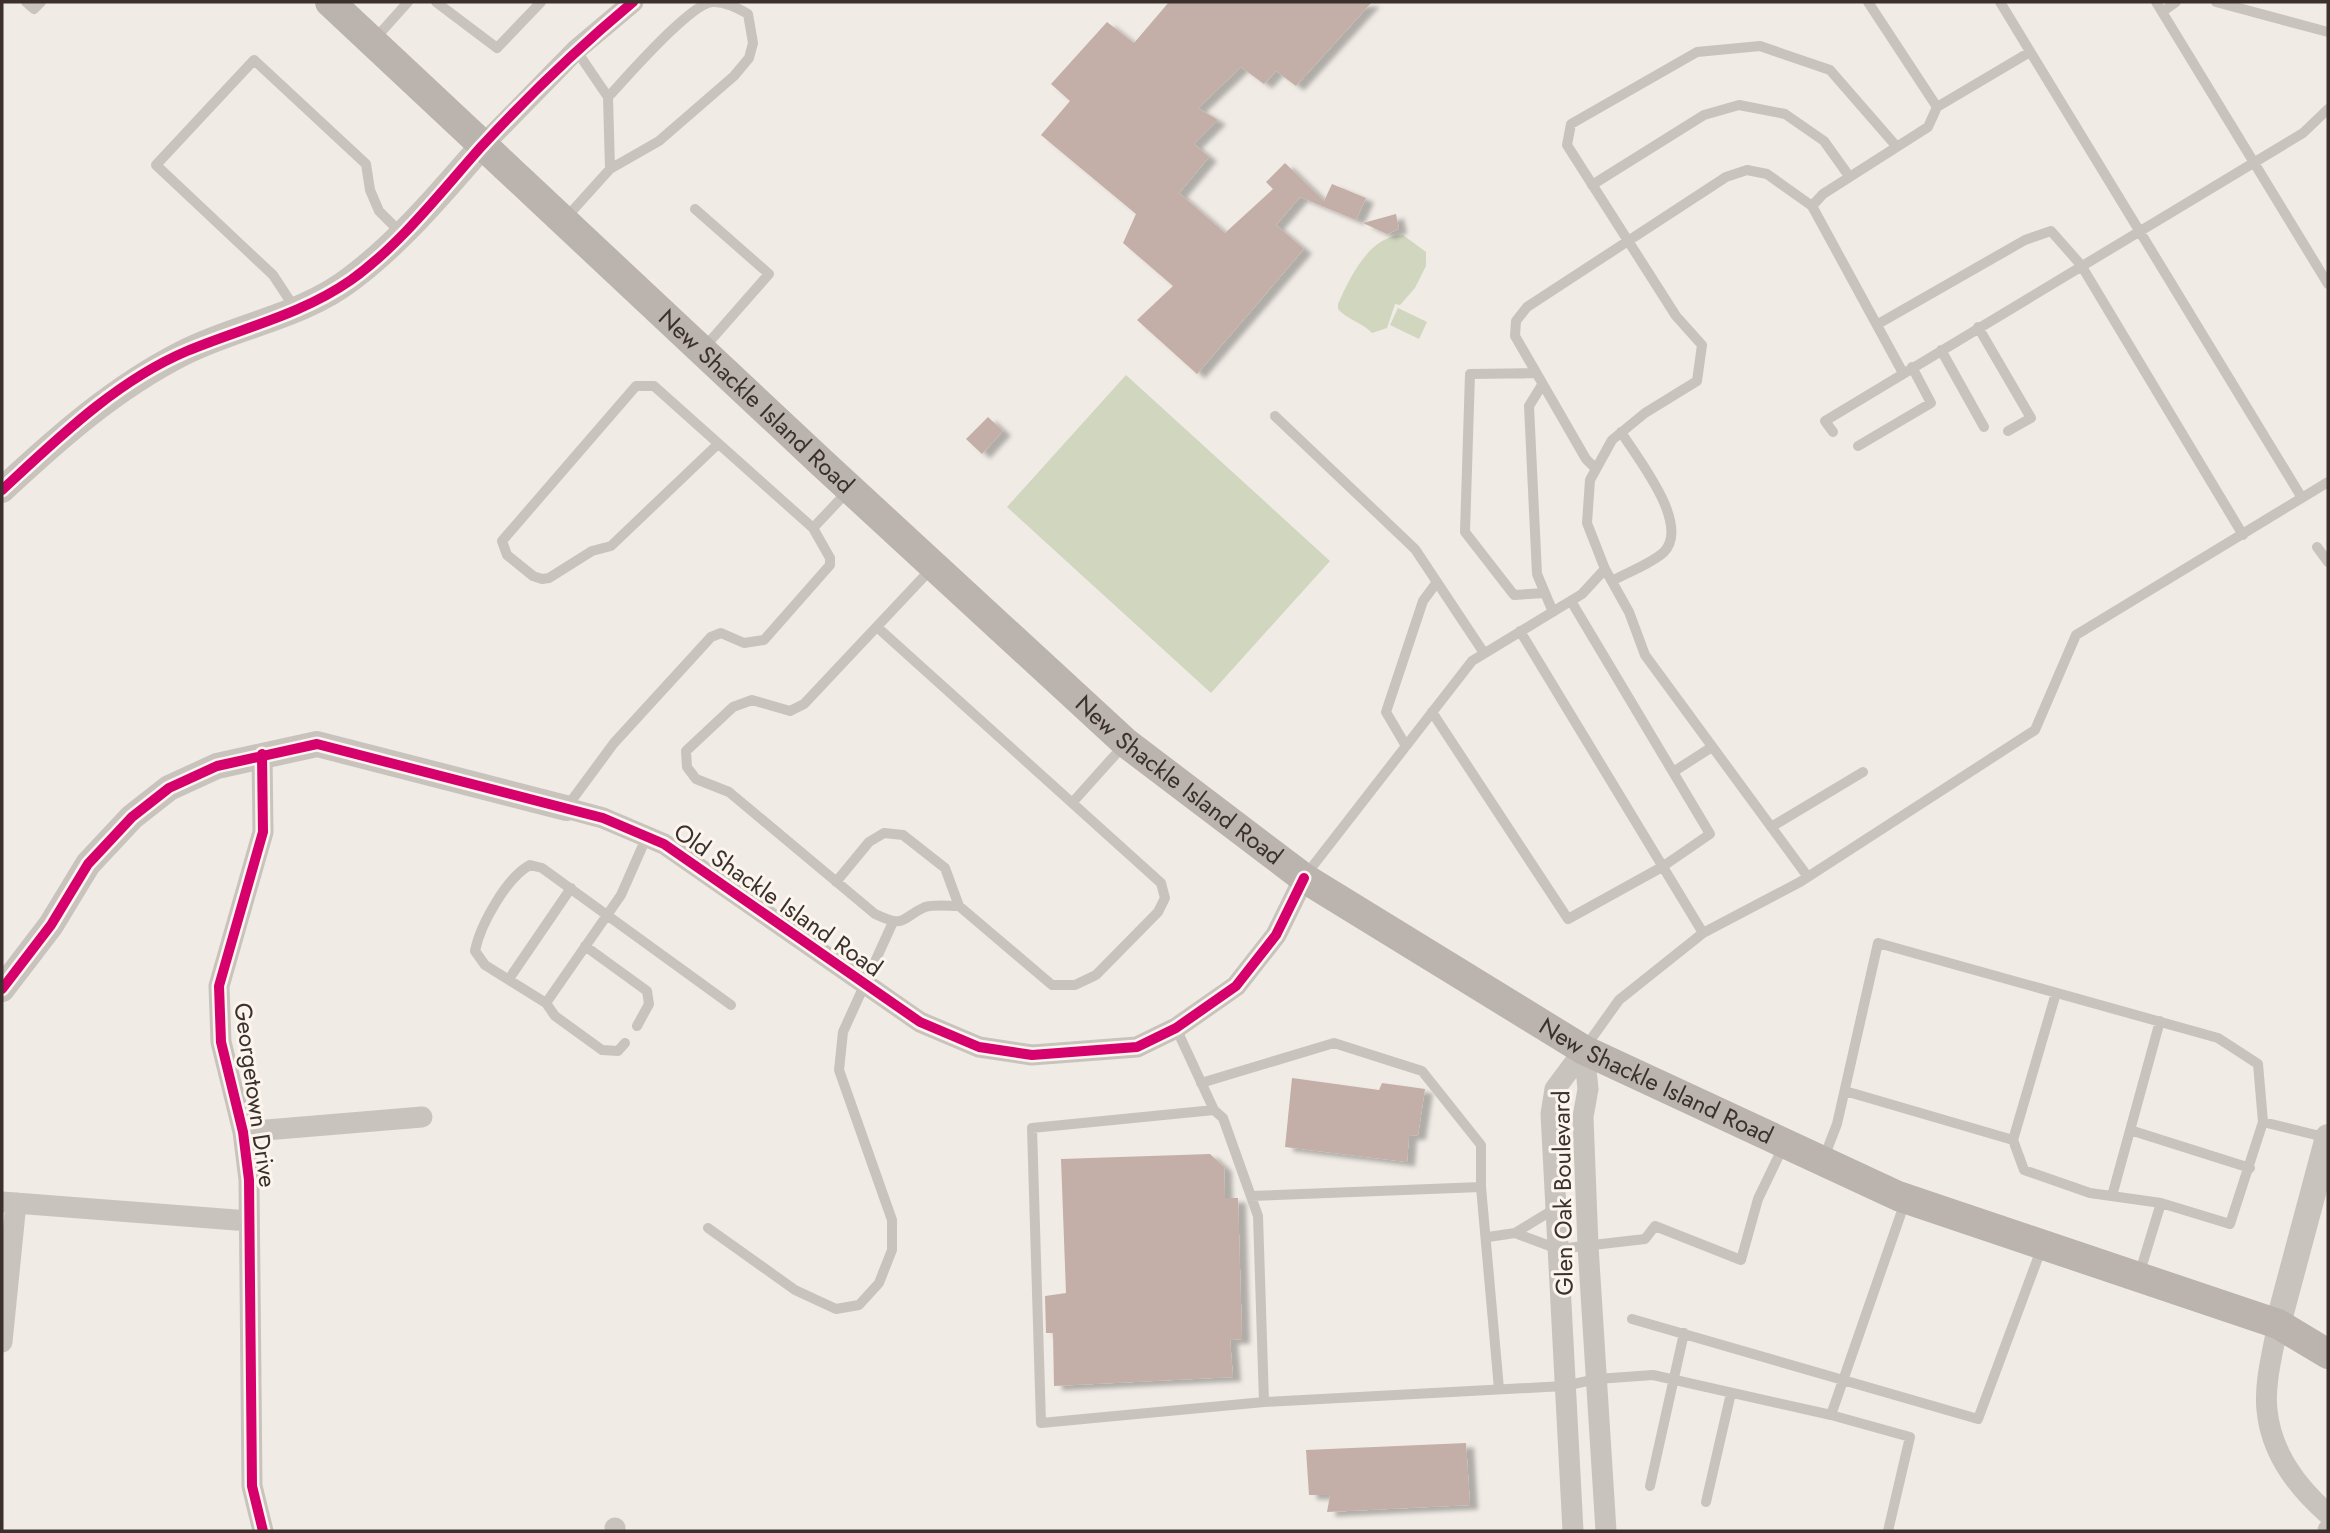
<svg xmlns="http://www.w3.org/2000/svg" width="2330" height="1533" viewBox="0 0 2330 1533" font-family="Jost,sans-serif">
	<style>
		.green { fill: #d1d6bf }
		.building { fill: #c3afa7; filter: url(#shadow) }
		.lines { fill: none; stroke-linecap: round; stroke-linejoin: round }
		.service { stroke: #c9c3be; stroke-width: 10 }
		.minor { stroke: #c9c3be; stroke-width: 21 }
		.tertiary { stroke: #c9c3be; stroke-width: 26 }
		.secondary { stroke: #bab3ae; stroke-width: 30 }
		.cycleway-casing { stroke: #fbf5ee; stroke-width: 15 }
		.cycleway { stroke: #d6006c; stroke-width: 10 }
		.labels { text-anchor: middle; stroke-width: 6; stroke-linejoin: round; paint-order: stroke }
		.street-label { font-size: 24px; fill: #3b302b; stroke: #fbf5ee }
	</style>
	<defs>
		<filter id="shadow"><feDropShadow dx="8" dy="4.5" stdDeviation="2" flood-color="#0004"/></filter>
	</defs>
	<rect width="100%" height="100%" fill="#f0ebe5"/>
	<path class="green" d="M1403,235L1426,252V266L1415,288L1400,305L1395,304L1387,328L1372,333C1362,322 1347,320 1338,309V304C1350,277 1370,235 1403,235Z
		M1398,308L1427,322L1419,339L1390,325Z
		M1126,375L1330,561L1211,693L1007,507Z"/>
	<path class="building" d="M1169,2H1372L1296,86L1276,71L1264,84L1241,67L1198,108L1218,120L1194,144L1209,157L1179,193L1225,233L1273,189L1266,182L1285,163L1324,201L1332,184L1366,198L1356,220L1300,197L1276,225L1304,249L1197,374L1137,320L1173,286L1123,243L1136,214L1041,135L1070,101L1051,84L1107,22L1134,43Z
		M1396,214L1399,229L1387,234L1363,223Z
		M988,417L1003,431L982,454L966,439Z
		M1292,1078L1379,1090L1382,1083L1425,1089L1418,1135L1409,1136L1407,1162L1285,1147Z
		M1210,1154L1224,1167L1225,1198H1238L1242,1339L1230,1340L1233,1377L1054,1386L1053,1333H1046L1045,1296L1066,1293L1061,1159Z
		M1466,1443L1470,1505L1327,1512L1330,1495H1309L1306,1450Z"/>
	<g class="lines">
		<path class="service" d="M26,2L34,9L41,2
			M436,2L497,48L541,2
			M1868,2L1937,107
			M2000,2L2302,498
			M2156,2L2328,284
			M2216,2L2328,32
			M2162,12L2176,2
			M373,41L408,2
			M576,50L608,97L610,169
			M1592,185L1704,115L1739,105L1785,114L1824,141L1849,176
			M1812,206L1823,194L1928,127L1937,107L2030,52
			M695,209L769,274L703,349
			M564,220L610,169L659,141L734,76L749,58L753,43L748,14C738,8 725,1 712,2C690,4 626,78 608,97
			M296,310L273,275L156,165L254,60L366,164L370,190L379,211L401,233
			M1878,324L2025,240L2051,231L2081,265L2243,535
			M1978,327L2031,418L2008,431
			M1941,350L1984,427
			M1535,373L1470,374L1465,532L1514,595L1545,593
			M1542,385L1529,406L1537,574L1553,612
			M1275,416L1415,549L1484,653
			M1833,432L1825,421L2303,133L2328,109
			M1858,446L1931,403L1912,367
			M1596,469L1586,459L1515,336L1516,321L1527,307L1726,177L1747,170L1767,174L1812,206L1903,373
			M813,528L848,491
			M2317,547L2328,562
			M1605,569L1629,612L1645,655L1808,877
			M1612,581C1628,572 1651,564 1664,552C1691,524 1637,458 1621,432
			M877,627L1161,883L1165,898L1158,912L1096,975L1075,985H1052L959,906C949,906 934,904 925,907C900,918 907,929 875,914L729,792L696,779L687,767L686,751L733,707L752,700L790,711L804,704L932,568
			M1520,631L1703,933
			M1432,712L1568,919L1662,867L1710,834L1571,601
			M1406,746L1386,712L1423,601L1437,582
			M1673,772L1712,747
			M1072,803L1124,745
			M566,808L614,743L711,637L721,633L744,643L764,640L830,565V558L813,528L654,386H636L502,541L507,555L533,576L542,579L549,578L592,551L611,546L718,444
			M1771,827L1863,772
			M1305,876L1472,661L1582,594L1605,569L1587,523L1590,480L1612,440L1645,413L1697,381L1702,345L1676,316L1567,145L1571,124L1697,52L1760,46L1830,70L1897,147
			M836,882L869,842L884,833L903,835L945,868L959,906
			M585,946L647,991L649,1004L637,1026
			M509,979L571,888
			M546,1003L621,895L647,836
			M1176,1028L1214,1110L1223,1118L1258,1216L1264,1402L1564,1386L1597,1379L1653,1375L1831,1415L1905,1202
			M625,1043L618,1051L602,1050L555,1016L546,1003L485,965L475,951C480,925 507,877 530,865L542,868L731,1005
			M1584,1049L1619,1000L1703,933L1800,882L2035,730L2076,635L2328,482
			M1201,1083L1334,1043L1422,1071L1481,1145V1187L1499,1389
			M1845,1091L2013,1140L2024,1170L2090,1193L2161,1203
			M1214,1110L1032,1128L1041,1423L1264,1402
			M2130,1130L2250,1168
			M2013,1140L2056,993
			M1823,1160L1837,1124L1878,943L2218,1038L2258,1064L2263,1122
			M1251,1196L1481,1187
			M2112,1196L2160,1021
			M708,1228L795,1290L836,1309L859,1305L879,1283L892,1250V1220L839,1070L843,1032L893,922
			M1515,1233L1558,1249L1645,1239L1655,1226L1741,1260L1758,1199L1784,1145
			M1488,1237L1515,1233L1556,1208
			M2139,1275L2161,1203L2230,1224L2263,1122L2328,1138
			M1632,1319L1978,1419L2042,1247
			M1831,1415L1910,1437L1888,1531
			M1650,1486L1684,1333
			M1706,1502L1731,1393"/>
		<path class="minor" d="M482,146L576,50L633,2
			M262,754L263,832L219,986L221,1042L243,1132L249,1180L252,1486L263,1531
			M566,808L603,818L664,844L920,1022L979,1047L1032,1055L1137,1047L1176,1028L1236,986L1276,935L1304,878
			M1584,1050L1588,1089L1583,1117L1588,1246L1606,1531
			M243,1132L422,1117
			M2,1202L249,1221
			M2278,1324C2273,1351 2264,1383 2267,1410C2271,1452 2297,1487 2328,1514
			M2,1342L16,1203
			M615,1528V1531
			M1573,1531L1551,1114L1555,1089L1584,1050
			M2328,1531V1530"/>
		<path class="tertiary" d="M2,490C58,438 114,388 183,353C238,325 302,317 352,278C401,241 442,192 482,146
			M2,989L51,925L88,864L132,817L169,788L217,766L317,744L566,808
			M2278,1324L2328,1137"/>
		<path class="secondary" id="s1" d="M330,2L822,463L1126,743L1304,878L1584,1050L1898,1196L2278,1324L2328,1354"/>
		<g class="cycleway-casing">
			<path id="cycleway" d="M2,490C57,439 116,381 187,351C242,328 301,315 351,280C400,245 441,192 480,148C528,96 579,47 633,2
				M262,754L263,832L219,986L221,1042L243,1132L249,1180L252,1486L263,1531
				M2,989L51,925L88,864L132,817L169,788L217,766L317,744L603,818L664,844L920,1022L979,1047L1032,1055L1137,1047L1176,1028L1236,986L1276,935L1304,878"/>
		</g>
		<use href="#cycleway" class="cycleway"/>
	</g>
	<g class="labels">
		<g class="street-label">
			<text dy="8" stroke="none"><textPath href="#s1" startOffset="584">New Shackle Island Road</textPath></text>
			<text dy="8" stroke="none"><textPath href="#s1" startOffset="1152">New Shackle Island Road</textPath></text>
			<text transform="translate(778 900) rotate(35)" y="8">Old Shackle Island Road</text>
			<text dy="8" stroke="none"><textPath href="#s1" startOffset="1718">New Shackle Island Road</textPath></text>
			<text transform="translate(255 1095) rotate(82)" y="8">Georgetown Drive</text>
			<text transform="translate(1563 1193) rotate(-91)" y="8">Glen Oak Boulevard</text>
		</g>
	</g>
	<rect width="2330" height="1533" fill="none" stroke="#3b302b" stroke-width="7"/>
</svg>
